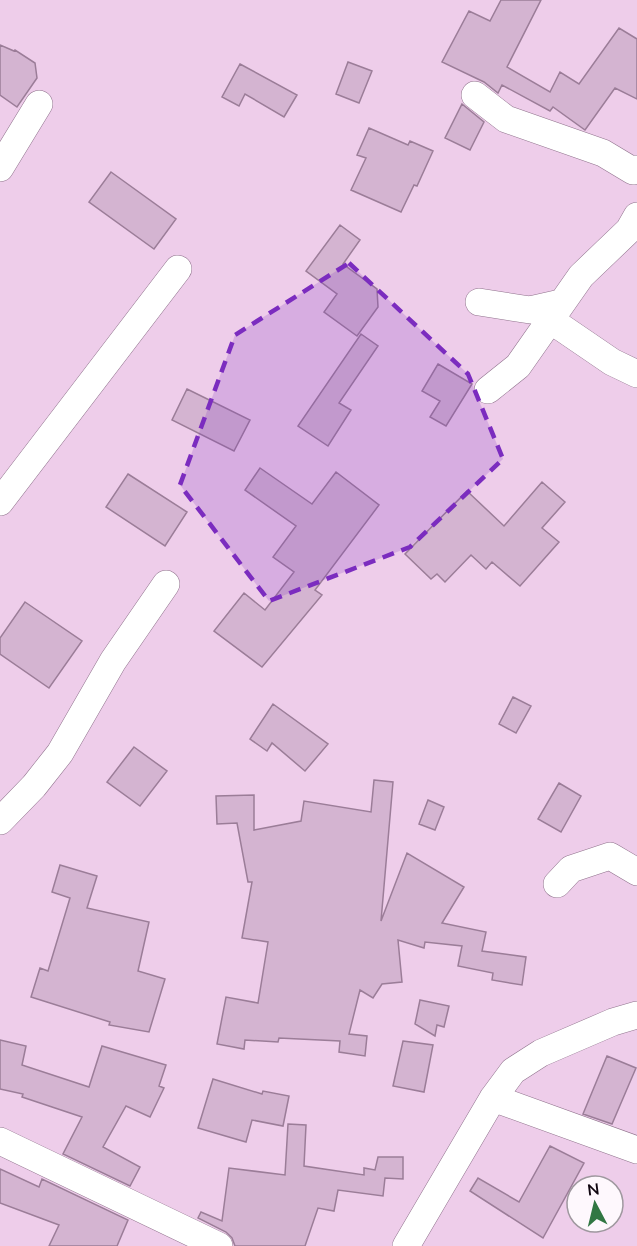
<svg xmlns="http://www.w3.org/2000/svg" width="637" height="1246" viewBox="0 0 637 1246" font-family="Mulish,sans-serif">
	<style>
		.building { fill: #d4b4d1; stroke: #9b7d98; stroke-width: 1.5 }
		.lines { fill: none; stroke-linecap: round; stroke-linejoin: round }
		.street-casing { stroke: #90738d; stroke-width: 28 }
		.street { stroke: #fff; stroke-width: 27 }
		.marked { fill: #7b2cbf; fill-opacity: 0.2; stroke: #7b2cbf; stroke-width: 4.5; stroke-dasharray: 12 8; stroke-linejoin: round }
	</style>
	<rect width="100%" height="100%" fill="#eecdea"/>
	<path class="building" d="M501,0H541L507,67L550,92L560,72L579,84L619,28L637,39V99L615,88L585,130L553,107L550,111L502,85L498,93L484,82L442,62L469,11L490,21Z
		M0,45L14,51L15,50L35,63L37,78L17,107L0,95Z
		M348,62L372,71L359,103L336,94Z
		M240,64L297,95L284,117L245,94L239,106L222,97Z
		M462,104L484,122L470,150L445,138Z
		M369,128L408,145L410,141L433,151L417,186L414,185L401,212L351,190L366,158L357,155Z
		M111,172L176,219L154,249L89,202Z
		M340,225L360,240L343,264L377,289L378,307L357,336L324,312L337,294L306,271Z
		M361,334L378,346L339,403L351,410L328,446L298,426Z
		M438,364L472,384L446,426L430,417L440,401L422,391Z
		M187,389L250,420L234,451L172,420Z
		M260,468L312,504L336,472L379,505L315,590L322,595L262,667L214,631L244,593L265,610L294,572L273,557L296,526L245,490Z
		M128,474L187,512L165,546L106,507Z
		M542,482L565,502L542,528L559,542L520,586L492,562L486,569L471,555L445,582L437,574L431,579L405,554L467,491L504,526Z
		M25,602L82,641L49,688L0,654V638Z
		M513,697L531,706L516,733L499,724Z
		M273,704L328,744L305,771L272,743L267,751L250,739Z
		M134,747L167,771L140,806L107,782Z
		M374,780L393,782L381,921L407,853L464,887L442,923L486,932L482,951L526,957L522,985L492,980L493,973L458,966L462,946L425,942L424,948L398,940L402,982L382,984L373,998L360,990L349,1034L367,1036L365,1056L339,1052L340,1041L279,1038L278,1042L245,1040L244,1049L217,1044L226,997L258,1003L268,942L242,938L252,882H248L237,823L217,824L216,796L254,795V830L301,821L304,801L371,812Z
		M559,783L581,796L561,832L538,819Z
		M428,800L444,807L435,830L419,824Z
		M60,865L97,876L87,908L149,922L138,971L165,979L149,1032L109,1025L110,1022L31,997L40,968L48,971L70,898L52,892Z
		M420,1000L449,1006L444,1027L437,1025L435,1036L415,1024Z
		M0,1040L26,1046L22,1065L89,1087L102,1046L166,1065L159,1086L164,1088L150,1117L126,1106L103,1147L140,1167L130,1186L63,1154L82,1117L22,1097L23,1094L0,1089Z
		M403,1041L433,1045L424,1092L393,1086Z
		M607,1056L636,1068L612,1124L583,1114Z
		M213,1079L262,1094L263,1091L289,1096L283,1126L252,1120L246,1142L198,1128Z
		M288,1124L306,1125L304,1166L364,1175V1168L375,1170L378,1157H403V1179L385,1178L383,1196L338,1190L334,1211L318,1208L305,1246H235L232,1238L226,1232L198,1218L201,1212L222,1221L229,1168L285,1175Z
		M550,1146L584,1163L543,1238L470,1191L478,1178L519,1202Z
		M0,1169L39,1187L42,1179L128,1220L117,1246H49L59,1225L0,1203Z"/>
	<g class="lines">
		<g class="street-casing">
			<path id="street" d="M475,95L506,119L603,153L633,171L637,169
				M0,168L39,104
				M479,302L530,310L561,303
				M549,319L612,362L637,374
				M488,390L518,366L581,276L629,230L637,216
				M0,502L178,269
				M0,821L34,786L60,753L113,661L166,584
				M557,884L571,869L610,856L637,872
				M493,1098L637,1150
				M0,1141L219,1246
				M406,1246L493,1098L513,1071L541,1053L613,1022L637,1015"/>
		</g>
		<use href="#street" class="street"/>
	</g>
	<path class="marked" d="M349,263L468,374L503,459L410,547L269,601L180,485L235,335Z"/>
	<g transform="translate(595 1204) rotate(353)"><circle r="28" fill="#fef8fd" stroke="#9f989f" stroke-width="1.5"/>
	<path d="M0-4.5L10 22L0 15L-10 22Z" fill="#317743"/>
	<text y="-9" font-size="16" font-weight="bold" text-anchor="middle" fill="#110711">N</text>
	</g>
</svg>
